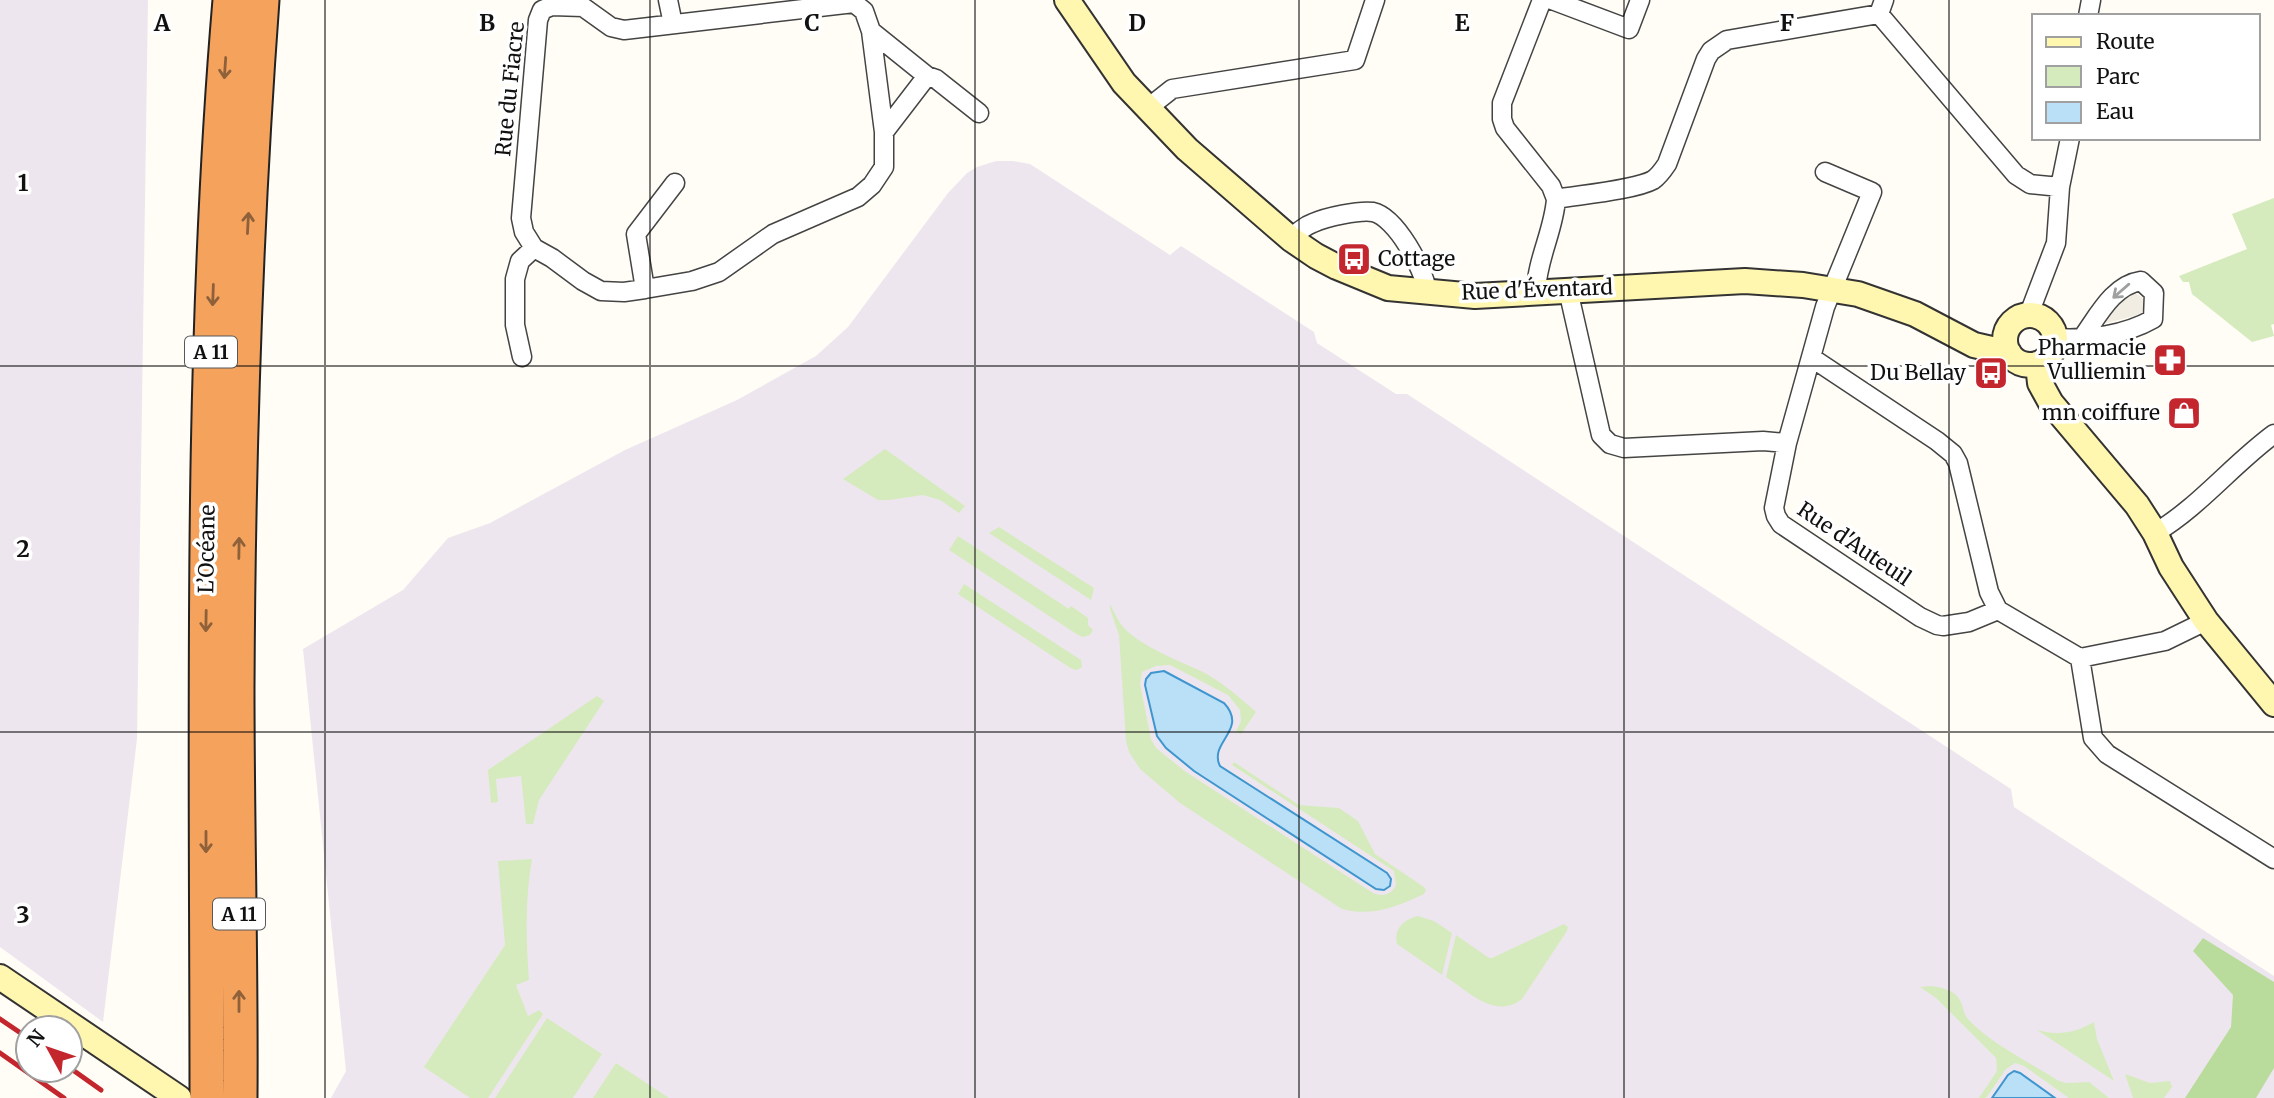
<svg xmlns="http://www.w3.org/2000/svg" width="2274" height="1098" viewBox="0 0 2274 1098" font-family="Merriweather,serif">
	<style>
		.industrial { fill: #eee6ef }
		.green { fill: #d5ebbd }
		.forest { fill: #b9dc9c }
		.plaza { fill: #f1ede2 }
		.water { fill: #b9e0f7; stroke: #3f96cf; stroke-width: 2 }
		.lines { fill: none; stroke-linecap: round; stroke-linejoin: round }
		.street-casing { stroke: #444; stroke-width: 21 }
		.secondary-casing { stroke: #333; stroke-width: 28 }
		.highway-casing { stroke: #222; stroke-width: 37 }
		.street { stroke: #fff; stroke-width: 18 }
		.secondary { stroke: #fff6b0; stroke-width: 24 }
		.highway { stroke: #f5a25d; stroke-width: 33 }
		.rail { stroke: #c4262e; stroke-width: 5 }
		.oneway { stroke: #8e613b }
		.oneway2 { stroke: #a0a0a0 }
		.grid { fill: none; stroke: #111; stroke-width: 2; stroke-opacity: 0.55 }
		.labels { text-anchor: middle; stroke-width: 7; stroke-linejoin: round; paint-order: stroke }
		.shield { fill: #fff; stroke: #585858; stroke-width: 2 }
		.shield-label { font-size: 19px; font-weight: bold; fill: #111 }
		.street-label { font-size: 21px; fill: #111; stroke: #fff }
		.poi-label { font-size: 21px; fill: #111; stroke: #fff; text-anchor: end }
		.grid-label { font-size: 23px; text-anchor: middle; font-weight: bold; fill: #111; stroke: #fff; stroke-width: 7; stroke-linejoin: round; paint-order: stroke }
	</style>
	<rect width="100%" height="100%" fill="#fffdf5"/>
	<path class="industrial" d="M0,0H148L137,739L103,1022L0,947Z
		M996,161H1013L1030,164L1170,255L1181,246L1314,332L1317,343L1396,394H1407L2011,789L2014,807L2274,976V1098H331L346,1071L303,649L403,590L448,538L490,523L625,450L737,400L816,356L848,327L948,193L967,173L977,167Z"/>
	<path class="green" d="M2274,198V324L2271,325L2274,336L2252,342L2192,294L2189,282H2183L2179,276L2247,249L2232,214Z
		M885,449L965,506L959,513L940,500L923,495L889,500H878L843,479Z
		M999,527L1094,588L1091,600L989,533Z
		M958,536L1069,609L1071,606L1088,618V625L1093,630L1090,635L1083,637L1078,635L949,550Z
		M964,584L1081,660L1082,667L1077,670L1072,669L958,594Z
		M1110,604C1114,612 1118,621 1124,628C1140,645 1178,661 1199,670C1220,680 1239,697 1256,712L1241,734L1236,732L1241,721L1240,710L1228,695L1170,665L1156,666L1142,672L1140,684L1151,739L1156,748L1186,772L1373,893C1383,897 1391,895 1396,885L1394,871L1232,765L1234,762L1299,805L1339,808L1358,821L1375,854L1424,887L1426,890L1424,894C1396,907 1373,917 1342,909L1180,803L1140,769L1129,752L1126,741L1119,635L1110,609Z
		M597,696L604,701L539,800L533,824H526L521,776L496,779L498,802L491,803L488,770Z
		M532,859C525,899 526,940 529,980L516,985L528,1016L539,1010L543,1014L488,1098H470L424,1067L505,945L498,861Z
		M1418,916L1434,921L1452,933L1442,975L1397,944C1393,929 1404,919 1418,916Z
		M1564,924L1568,927L1567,931L1522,999C1496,1020 1469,992 1446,977L1456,935L1489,958H1492Z
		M1932,986C1944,988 1958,991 1962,1005C1964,1010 1964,1015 1968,1019C1991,1044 2031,1063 2059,1081L2066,1083L2089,1082L2109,1098H2069L2024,1066L2015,1063L2006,1069L1986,1098H1979L1997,1071L1996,1058L1936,998L1920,987Z
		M547,1018L602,1054L573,1098H495Z
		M2094,1022L2097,1039L2114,1081L2037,1030C2058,1036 2075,1033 2094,1022Z
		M616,1063L669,1098H593Z
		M2125,1074L2150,1083L2170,1081L2172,1087L2164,1098H2133Z"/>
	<path class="forest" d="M2203,938L2274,982V1068L2256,1098H2185L2231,1027L2233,995L2193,951Z"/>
	<path class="plaza" d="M2130,293H2135L2143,298L2144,308L2142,312L2138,315L2103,324L2126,295Z"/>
	<path class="water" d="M1164,671L1224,703C1249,730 1208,742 1220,766L1387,873L1391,879L1390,886L1384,890L1376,889L1194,771L1166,748L1157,736L1145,685L1146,679L1151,673Z
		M2014,1071L2020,1073L2055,1098H1992L2008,1075Z"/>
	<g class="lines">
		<g class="street-casing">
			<path id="street" d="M668,0L673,24
				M1542,0L1502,103V119L1505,128L1551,186L1556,199
				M1552,0L1629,29L1640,0
				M1879,14L2016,175L2030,184L2060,187
				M2088,16L2091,0
				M871,31L884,132
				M927,76L936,79L979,113
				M1148,108L1172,89L1355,60L1375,0
				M1825,172L1872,192L1825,307L1787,443L1774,508L1776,516L1781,524L1920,617L1937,625L1943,626L1969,622L1998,610L2080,658
				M1291,239C1297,233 1304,226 1313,223C1326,217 1359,210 1373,212C1396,217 1424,269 1427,291
				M534,248L552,258L583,281L601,291L624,292L645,289L692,281L719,272L773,234L858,197L872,185L884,167V132L927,76L871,31L864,11L854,3
				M645,289L636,234L675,183
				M1568,290L1601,435L1610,444L1624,448L1763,441L1787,443
				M1536,291C1537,259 1554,230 1556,199C1578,195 1635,190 1653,180C1659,176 1663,170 1667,164L1706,59L1711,51L1727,40L1879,14L1884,0
				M2029,314L2056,243L2060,187L2070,138
				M2056,338C2088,340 2125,335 2153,319L2154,293L2141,281C2113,285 2098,316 2082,338
				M522,357L515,325V279L520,261L534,248L524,232L521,218L538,20L542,10L552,6L583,7L611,27L624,30L854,3
				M1812,358L1937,441L1953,454L1958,463L1989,592L1998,610
				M2155,533C2199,507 2233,464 2274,434
				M2080,658L2093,738L2107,754L2274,859
				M2080,658L2165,641L2206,621"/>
		</g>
		<g class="secondary-casing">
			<path id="secondary" d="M1067,0L1124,83L1187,149L1291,239L1316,256L1337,267L1388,288L1475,296L1745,281L1803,285L1858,294L1915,314L1974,345L2009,353
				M2005 340a25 25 0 1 1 50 0a25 25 0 1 1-50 0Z
				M2038,364L2040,383L2051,403L2137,505L2155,533L2171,567L2206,621L2274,704
				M0,977L179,1098"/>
		</g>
		<g class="highway-casing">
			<path id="highway" d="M207,1098C207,732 199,365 230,0
				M240,1098C241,962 237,826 237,689C238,459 245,230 262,0"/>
		</g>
		<use href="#street" class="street"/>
		<use href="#secondary" class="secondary"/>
		<use href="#highway" class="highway"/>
		<path class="rail" d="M0,1019L28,1038
			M0,1053L64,1098
			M70,1068L101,1090"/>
	</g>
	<defs><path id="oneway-shaft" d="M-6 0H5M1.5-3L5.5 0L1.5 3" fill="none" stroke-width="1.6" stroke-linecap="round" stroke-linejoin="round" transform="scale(1.75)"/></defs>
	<g class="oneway">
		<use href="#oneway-shaft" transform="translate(225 68) rotate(94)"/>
		<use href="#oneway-shaft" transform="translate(248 223) rotate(-87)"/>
		<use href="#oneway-shaft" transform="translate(213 295) rotate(92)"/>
		<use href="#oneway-shaft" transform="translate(239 548) rotate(-89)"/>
		<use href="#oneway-shaft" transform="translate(206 621) rotate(91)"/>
		<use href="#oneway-shaft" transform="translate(206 842) rotate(90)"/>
		<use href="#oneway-shaft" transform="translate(239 1001) rotate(-90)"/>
	</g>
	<use class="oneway2" href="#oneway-shaft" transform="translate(2121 291) rotate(139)"/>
	<path class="grid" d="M325,0V1098M650,0V1098M975,0V1098M1299,0V1098M1624,0V1098M1949,0V1098M0,366H2274M0,732H2274"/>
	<defs>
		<g id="bus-square" transform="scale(1.75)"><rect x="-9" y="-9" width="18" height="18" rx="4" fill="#c4262e" stroke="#fff"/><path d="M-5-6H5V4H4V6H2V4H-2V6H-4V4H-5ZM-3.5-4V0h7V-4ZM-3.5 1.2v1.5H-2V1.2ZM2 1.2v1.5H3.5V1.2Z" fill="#fff"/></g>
		<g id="pharmacy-square" transform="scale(1.75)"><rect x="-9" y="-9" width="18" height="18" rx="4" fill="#c4262e" stroke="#fff"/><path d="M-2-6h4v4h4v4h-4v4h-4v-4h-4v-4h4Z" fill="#fff"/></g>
		<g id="shop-square" transform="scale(1.75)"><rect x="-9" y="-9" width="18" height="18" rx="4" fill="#c4262e" stroke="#fff"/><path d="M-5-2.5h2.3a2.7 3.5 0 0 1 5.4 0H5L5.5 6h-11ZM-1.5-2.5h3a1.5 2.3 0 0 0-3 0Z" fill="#fff"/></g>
	</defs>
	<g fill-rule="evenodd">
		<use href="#bus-square" x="1354" y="259"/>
		<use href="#pharmacy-square" x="2170" y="360"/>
		<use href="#bus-square" x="1991" y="373"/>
		<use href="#shop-square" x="2184" y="413"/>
	</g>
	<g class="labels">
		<g class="shield">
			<rect x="185" y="336.5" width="52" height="31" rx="5"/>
			<rect x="213" y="898.5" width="52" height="31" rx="5"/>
		</g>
		<g class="shield-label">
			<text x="211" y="359">A 11</text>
			<text x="239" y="921">A 11</text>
		</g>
		<g class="street-label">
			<text transform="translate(510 89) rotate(-84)" y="7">Rue du Fiacre</text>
			<text transform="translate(1537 290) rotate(-2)" y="7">Rue d'Éventard</text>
			<text transform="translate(1854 544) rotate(34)" y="7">Rue d'Auteuil</text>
			<text transform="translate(207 549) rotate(-89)" y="7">L’Océane</text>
		</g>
		<g class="poi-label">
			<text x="1378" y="266" text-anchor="start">Cottage</text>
			<text x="2146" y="355">Pharmacie<tspan x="2146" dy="24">Vulliemin</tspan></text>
			<text x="1966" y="380">Du Bellay</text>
			<text x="2160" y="420">mn coiffure</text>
		</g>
	</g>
	<g class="grid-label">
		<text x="162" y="31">A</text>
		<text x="487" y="31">B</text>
		<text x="812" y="31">C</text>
		<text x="1137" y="31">D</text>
		<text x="1462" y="31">E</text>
		<text x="1787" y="31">F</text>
		<text x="23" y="191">1</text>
		<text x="23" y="557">2</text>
		<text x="23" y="923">3</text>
	</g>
	<rect x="2032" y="14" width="228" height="126" fill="#ffffff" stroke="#a0a0a0" stroke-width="2"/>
	<rect x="2046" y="37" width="35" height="10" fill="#fff6b0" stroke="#a0a0a0" stroke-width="2"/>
	<text x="2096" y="49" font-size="21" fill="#111111">Route</text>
	<rect x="2046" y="66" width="35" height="21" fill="#d5ebbd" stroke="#a0a0a0" stroke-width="2"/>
	<text x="2096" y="84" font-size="21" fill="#111111">Parc</text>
	<rect x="2046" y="102" width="35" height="21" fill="#b9e0f7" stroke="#a0a0a0" stroke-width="2"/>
	<text x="2096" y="119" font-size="21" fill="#111111">Eau</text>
	<g transform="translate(49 1049) rotate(310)"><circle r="33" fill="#ffffff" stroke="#a0a0a0" stroke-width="2"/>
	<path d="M0-5L12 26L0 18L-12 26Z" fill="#c4262e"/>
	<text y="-10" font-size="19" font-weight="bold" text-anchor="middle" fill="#111111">N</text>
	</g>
</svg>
